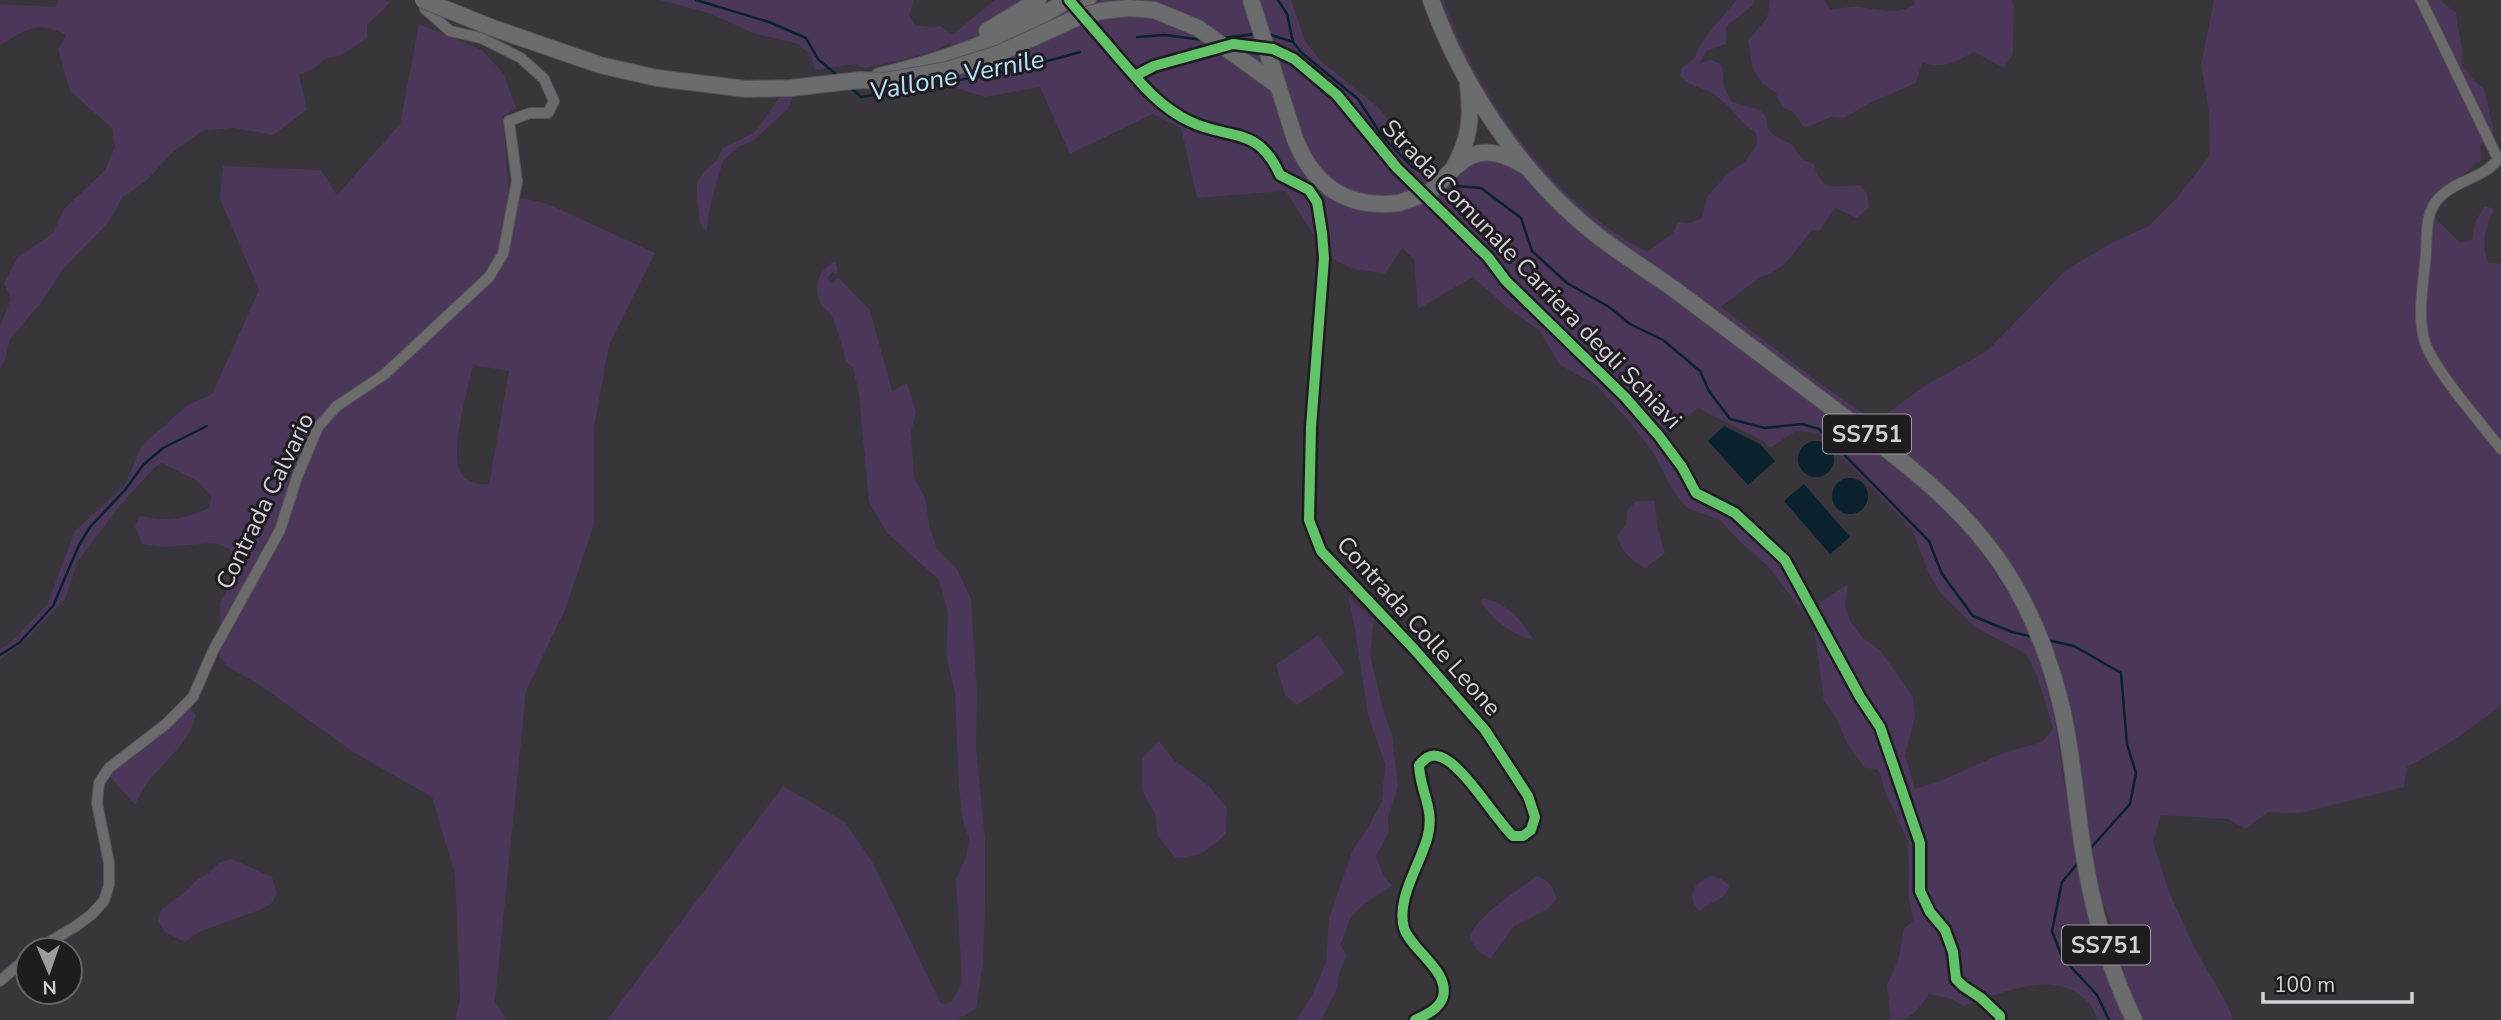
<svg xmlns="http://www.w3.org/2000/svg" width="2501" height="1020" viewBox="0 0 2501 1020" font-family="'Nunito Sans',sans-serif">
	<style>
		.green { fill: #4a3759; fill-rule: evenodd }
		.water { fill: #09222e }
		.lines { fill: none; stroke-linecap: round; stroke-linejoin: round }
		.stream { stroke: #09222e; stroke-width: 2.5 }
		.street-casing { stroke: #545256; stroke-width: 12 }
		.primary-casing { stroke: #545256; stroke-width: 18 }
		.street { stroke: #6b6b6c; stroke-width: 10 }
		.primary { stroke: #6b6c6d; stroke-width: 16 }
		.primary-bridge-casing { stroke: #545256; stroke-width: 18; stroke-linecap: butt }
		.primary-bridge { stroke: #6b6c6d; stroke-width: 16 }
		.cycleway-casing { stroke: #1e1c20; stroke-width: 15 }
		.cycleway { stroke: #61c268; stroke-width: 10 }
		.labels { text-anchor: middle; stroke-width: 6; stroke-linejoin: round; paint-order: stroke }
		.shield { fill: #1e1c20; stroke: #9d9aa0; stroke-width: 2 }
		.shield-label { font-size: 23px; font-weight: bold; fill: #d4d0d7 }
		.street-label { font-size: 24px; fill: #d4d0d7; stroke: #1e1c20 }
		.water-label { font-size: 26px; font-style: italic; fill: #b7e1f8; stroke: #1e1c20 }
	</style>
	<rect width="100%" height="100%" fill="#38353b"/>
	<path class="green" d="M58,0H385L390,3L367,25V38L341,55L325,59L313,69L299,75L307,110L273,135L234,128L202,131L173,152L147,180L122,198L109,222L63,269L40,304L10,339L5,359L0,369V326L11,299L4,283L18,257L53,233L64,209L105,170L115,147L112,128L70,91L58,50L66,35C34,20 28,30 0,45V4L56,7Z
		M660,0H914L909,15L915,25L933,27L941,26L952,35L995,0H1291L1305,41L1321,61L1378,107L1443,187L1466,164L1481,158L1513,165L1560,213L1591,241L1609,254L1594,223L1534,166L1495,114L1452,36L1438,0H1443C1479,98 1552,203 1647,252L1673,233L1678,222L1691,223L1702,218L1707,197L1727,174L1744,162L1757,145L1756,133C1741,124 1733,109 1719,98C1707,87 1688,88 1680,75L1682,68L1696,57C1695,44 1727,13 1736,0H1755L1753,5L1726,27V44L1707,51L1699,63L1712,60L1722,65L1724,87L1732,102L1760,110L1766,117L1768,129L1775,136L1791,144L1804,160L1814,164C1822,195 1837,185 1860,185L1867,194L1869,207L1857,218L1835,208L1820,230L1811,231C1797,249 1783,273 1760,277L1721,307L1813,378L1875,422L1926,385L1987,351L2065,271L2109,244L2149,226L2176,199L2210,155L2209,113L2201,65L2214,0H2440L2456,13C2458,34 2464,43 2462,65L2474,80L2484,89L2494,132L2480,146L2481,160L2465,173L2430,208L2438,221L2460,243L2472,240L2475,222L2485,206L2494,209C2486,226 2480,245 2489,263H2501V705C2471,729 2441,750 2407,767L2404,787L2300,813L2268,812L2246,829L2228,819L2161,815L2153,842L2169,892L2195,949L2226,1002L2234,1020H2142L2125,980L2122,956L2112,925L2094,884L2091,867L2078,869C2088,920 2103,973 2125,1020H2098C2095,1014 2092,1005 2087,1001C2054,967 2000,994 1963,1006L1952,999L1929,994C1918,1010 1912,1020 1891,1020L1887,985L1898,961L1904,929L1913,921L1909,899L1908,841L1884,789L1881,775L1877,769L1865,768L1847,744L1838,721L1824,701L1814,627L1788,592L1767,565L1740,542L1720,520L1687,508L1673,491L1653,452L1627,419L1595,384L1560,365L1539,330L1506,307L1473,277L1418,309L1414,259L1402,248L1385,274L1350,268L1326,255L1286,191L1197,198L1181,128L1153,114L1070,154L1040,87L986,97L956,88L951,42L935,51L889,63L864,68L856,64L815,70L810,54L798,44L753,33L709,13ZM1681,289L1990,540L2018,609L1979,548L1949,513L1909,475L1674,299ZM1698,408L1763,441L1770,448L1796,431L1819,433L1912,529L1929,574L1941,594L1975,627L2026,654L2038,678L2053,729L2042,742L2003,753L1940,781L1915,789L1905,755L1915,716L1913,697L1880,650L1863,638L1850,621L1845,606L1848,584L1817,604L1791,554L1737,506L1706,491L1666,434ZM2056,668L2073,838L2053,709L2042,672Z
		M1770,0H1825L1830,10C1839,9 1850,6 1859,7C1880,9 1895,16 1914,5L1915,0H2012L2014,6L2013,54L2004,68L1974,52C1956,61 1941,71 1922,62L1916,83L1872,102L1844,118L1831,117L1805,128L1792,111L1783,108L1775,92L1763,84L1753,69L1748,40L1767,18Z
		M419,24L482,50L504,74L516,108L503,117L509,195L548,204L655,253L609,345L594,428V524L565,610L526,691L495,1001L507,1020H455L460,1000L455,874L432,797L353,752L257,683L228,667L219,656L221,645L220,603L230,584L238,559L230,549L215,543L162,547L142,544L135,526L140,516C167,521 183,520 209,508L211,496L197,481L162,463L156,466L122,503L78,561L65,599L27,639L0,660V649L9,644L47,605L75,531L125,485L142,445L188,405L212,394L259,290L220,199L223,166L321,170L337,195L400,124ZM473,365L509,371L489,484C478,485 465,482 460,471C450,449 468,390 473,365Z
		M782,93L794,94L788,109L753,141L738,147L723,161L711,202L706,233L700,223L697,197V183L704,172L716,161L723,148L752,134L759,127Z
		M835,261L838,270L835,275L833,272L827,278L832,283L838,277L870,310L892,391L907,383L916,412L911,432L914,477L925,498L930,528L937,549L957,569L971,599L977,693L976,748L985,838V906L983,963L976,1009L956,1020H607L783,786L845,822L873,863L941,1004L951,1003L962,982L956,879L967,854L969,838L963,822L959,788L955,693L946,654L948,613L939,580L887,533L869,502L859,395L853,367L846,362C843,349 837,326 831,315C830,312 825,309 823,307C811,291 818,269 835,261Z
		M1637,501H1655L1657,525L1665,553L1646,568C1632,562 1621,551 1617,536L1626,524L1627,510Z
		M1348,596L1374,620L1370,655L1383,710L1392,734L1398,787L1388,817L1389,832L1376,856L1382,872L1392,886C1379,895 1360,904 1351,918C1346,927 1346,935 1340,945L1347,955L1339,974L1336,991L1321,1020H1296L1312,996L1326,962L1329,918L1353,849L1366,831L1382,801L1385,764L1368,715L1354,623Z
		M1483,599C1505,600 1523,622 1534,640C1513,636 1493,620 1481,602Z
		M1318,635L1345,673L1297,705L1285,695L1276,665Z
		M190,708L196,715C190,744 162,762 146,785C142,791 138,799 135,805L108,774Z
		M1159,741L1174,760L1209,786L1227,808L1226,834C1207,851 1201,857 1175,858L1158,836L1155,814L1142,790V758Z
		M232,859L272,877L277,894L272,903L262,909L199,932L185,942L165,932L158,921L161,910L185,892L197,880L210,872L220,862Z
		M1536,876C1549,879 1553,887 1557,899L1548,909L1514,926L1490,959L1477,950L1470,939C1473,917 1518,891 1536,876Z
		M1711,876L1720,878L1729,885C1727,902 1710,900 1700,911C1685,898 1694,881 1711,876Z"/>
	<path class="water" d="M1724,426L1760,444L1775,461L1748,485L1708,441Z
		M1798 459a18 18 0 1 1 36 0a18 18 0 1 1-36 0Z
		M1832 496a18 18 0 1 1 36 0a18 18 0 1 1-36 0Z
		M1804,484L1850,537L1830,554L1784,501Z"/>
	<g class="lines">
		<path class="stream" d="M696,0L769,22L806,38L818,59L839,77
			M1278,0L1287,14L1293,42
			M1268,34L1293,42L1302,53L1358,99L1382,136L1412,167L1437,178
			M1137,37L1165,35L1202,40
			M1223,38L1254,34
			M851,88L861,97C935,85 1009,73 1080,52
			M1447,182L1456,186L1481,188L1521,218L1532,251L1567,283L1609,307L1630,324L1663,340L1700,371L1709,391L1730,419L1765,428L1802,424L1819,429L1929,541L1942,574L1973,616L2012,632L2033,637
			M2047,640L2074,646L2121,673L2127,744L2136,773L2130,804L2089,850
			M0,655L19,643L53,606L79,545L90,527L125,490L143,465L163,448L207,426
			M2078,863L2062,882L2052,931L2062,957L2097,995L2109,1020"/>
		<g class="street-casing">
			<path id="street" d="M1069,0C1085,19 1102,38 1118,57C1140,82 1158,106 1189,121C1229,141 1257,124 1280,175L1309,190L1317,202L1322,233L1324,258L1311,427L1309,520L1321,551L1414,649L1485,730L1528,796L1535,817L1531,830L1523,836H1513C1494,818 1460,759 1437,756C1429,754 1424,760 1419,765C1420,793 1436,809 1427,839C1419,866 1396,900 1404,928C1411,950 1450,971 1443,997C1439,1009 1426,1015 1415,1020
				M2421,0L2498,159C2485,178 2456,180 2440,197C2425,211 2427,234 2426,253C2424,280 2417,312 2424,339C2431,367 2482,424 2501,449
				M1077,9L1091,0
				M1135,76L1154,66L1233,44L1273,49L1294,59L1337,95L1397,168L1488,257L1506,281L1625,397L1659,436L1682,467L1696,493L1735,513L1785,560L1860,697L1880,727L1920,843V891L1930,912L1945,930L1953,952L1956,979L1963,986L1981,998L2000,1016V1020
				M36,950L76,926L91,915L104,901L109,885V863L97,803L99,783L109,768L166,724L193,697L213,651L280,530L297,477L318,427L337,406L385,374L489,277L503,254L517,181L509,121L530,113H548L554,101L544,79L521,58L481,38L450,31L425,9L424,0
				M0,981L28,957"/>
		</g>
		<g class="primary-casing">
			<path id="primary" d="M1431,0C1462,87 1524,179 1598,236C1624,256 1652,273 1678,292C1732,332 1785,373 1839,413C1891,452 1943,490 1984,541C2022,588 2047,647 2061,705C2074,758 2076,817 2087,872C2096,922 2112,974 2134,1020
				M987,31L1038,0
				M879,76C944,61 1011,36 1068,0
				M1295,139C1314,187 1348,209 1399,203
				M1458,165C1477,146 1501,151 1523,165
				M1453,169C1470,139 1472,119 1468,85"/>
		</g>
		<use href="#street" class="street"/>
		<use href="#primary" class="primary"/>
		<g class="primary-bridge-casing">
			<path id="primary-bridge" d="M423,0L493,28L600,65L657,78L746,89L791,88L860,80L885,81L947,70L1000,53L1076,18L1101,11L1129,8L1154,10L1198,28L1277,85
				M1251,0L1295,139
				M1399,203L1430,192L1453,169"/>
		</g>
		<use href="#primary-bridge" class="primary-bridge"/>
		<g class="cycleway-casing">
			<path id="cycleway" d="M1069,0C1085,19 1102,38 1118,57C1140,82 1158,106 1189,121C1229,141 1257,124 1280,175L1309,190L1317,202L1322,233L1324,258L1311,427L1309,520L1321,551L1414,649L1485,730L1528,796L1535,817L1531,830L1523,836H1513C1494,818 1460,759 1437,756C1429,754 1424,760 1419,765C1420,793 1436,809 1427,839C1419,866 1396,900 1404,928C1411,950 1450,971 1443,997C1439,1009 1426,1015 1415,1020
				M1135,76L1154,66L1233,44L1273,49L1294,59L1337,95L1397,168L1488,257L1506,281L1625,397L1659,436L1682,467L1696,493L1735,513L1785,560L1860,697L1880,727L1920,843V891L1930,912L1945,930L1953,952L1956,979L1963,986L1981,998L2000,1016V1020"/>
		</g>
		<use href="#cycleway" class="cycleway"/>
	</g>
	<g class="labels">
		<g class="shield">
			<rect x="1823" y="414.5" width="88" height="39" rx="5"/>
			<rect x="2062" y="925.5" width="88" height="39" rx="5"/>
		</g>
		<g class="shield-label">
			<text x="1867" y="442">SS751</text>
			<text x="2106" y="953">SS751</text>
		</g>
		<g class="street-label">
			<text transform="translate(1532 274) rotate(46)" y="8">Strada Comunale Carriera degli Schiavi</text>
			<text transform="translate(265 501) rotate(-64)" y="8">Contrada Calvario</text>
			<text transform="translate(1419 626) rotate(48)" y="8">Contrada Colle Leone</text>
		</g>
		<g class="water-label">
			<text transform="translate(957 75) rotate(-11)" y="9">Vallone Vernile</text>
		</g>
	</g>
	<g transform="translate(49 971) rotate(178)"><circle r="33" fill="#1e1c20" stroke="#676469" stroke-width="2"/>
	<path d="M0-5L12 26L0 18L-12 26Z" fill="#9d9aa0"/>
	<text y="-10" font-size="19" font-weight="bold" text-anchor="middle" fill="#d4d0d7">N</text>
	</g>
	<path d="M2263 992v10h149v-10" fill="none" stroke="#d4d0d7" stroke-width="3.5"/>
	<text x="2274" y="992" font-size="21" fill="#d4d0d7" stroke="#1e1c20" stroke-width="5" paint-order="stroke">100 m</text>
</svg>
